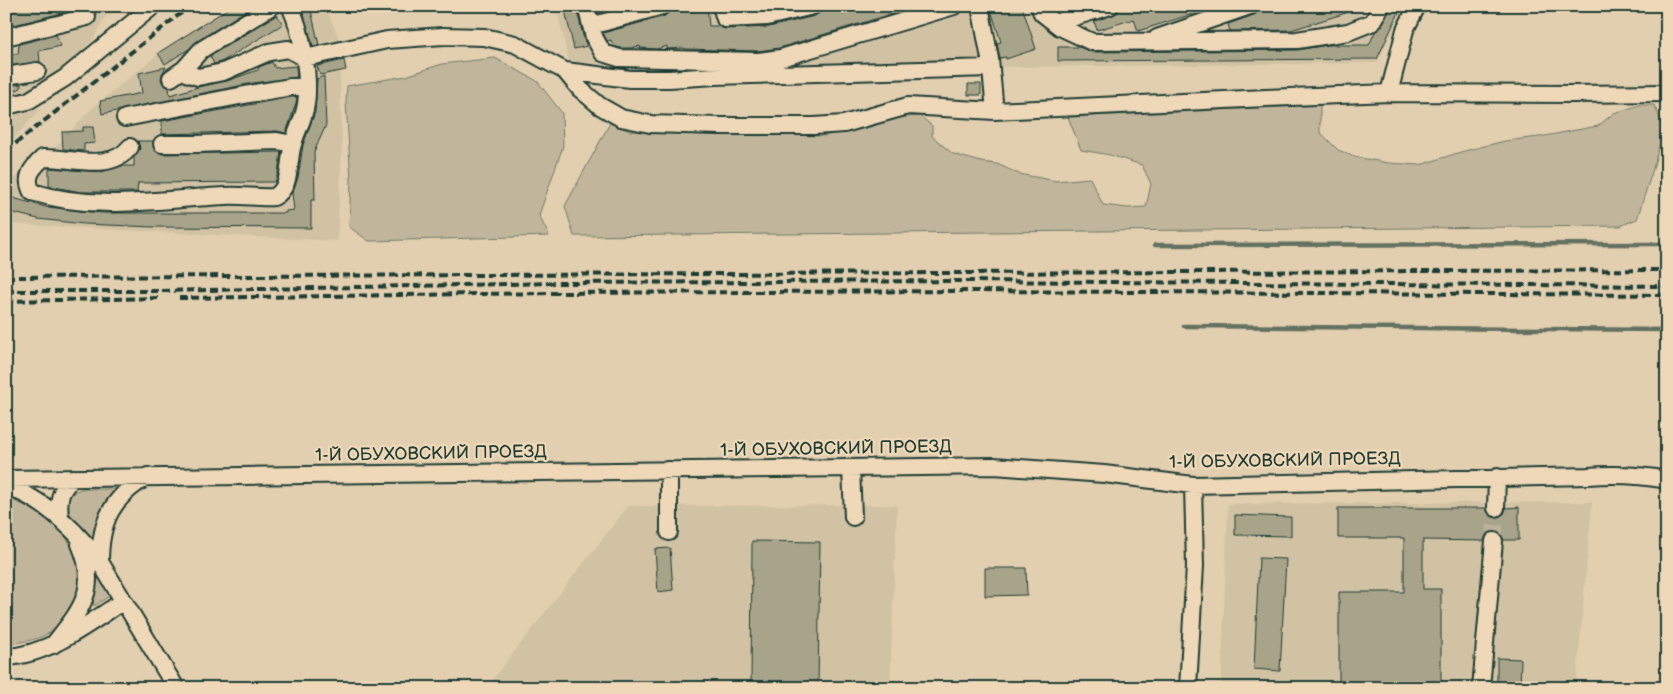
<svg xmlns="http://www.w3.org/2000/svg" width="1673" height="694" viewBox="0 0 1673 694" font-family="'Balsamiq Sans',sans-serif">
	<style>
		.built { fill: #d1c2a4 }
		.green { fill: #c1b69b; stroke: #707a68 }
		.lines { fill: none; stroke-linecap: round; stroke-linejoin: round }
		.stream { stroke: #647160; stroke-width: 4.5 }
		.building { fill: #a8a48a; stroke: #1f3d34 }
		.minor-tunnel { stroke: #bbb296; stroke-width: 16; stroke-dasharray: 16 8; stroke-linecap: butt }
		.minor-casing { stroke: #1f3d34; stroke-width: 20 }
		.minor { stroke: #eed8b7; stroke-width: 16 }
		.rail { stroke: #1f3d34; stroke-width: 4; stroke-dasharray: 8 4; stroke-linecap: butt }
		.labels { text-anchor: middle; stroke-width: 4.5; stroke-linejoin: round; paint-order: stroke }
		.street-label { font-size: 18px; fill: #1f3d34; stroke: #eed8b7 }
	</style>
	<rect width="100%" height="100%" fill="#e2cfaf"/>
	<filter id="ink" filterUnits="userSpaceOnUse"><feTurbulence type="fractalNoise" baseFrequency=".02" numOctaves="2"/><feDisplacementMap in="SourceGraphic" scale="10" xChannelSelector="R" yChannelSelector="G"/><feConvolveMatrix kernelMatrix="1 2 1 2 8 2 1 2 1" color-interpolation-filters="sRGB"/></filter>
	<g filter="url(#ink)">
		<path class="built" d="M6,6H120L105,17L92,41L48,84L20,98L6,99Z
			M230,6H325L339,38L342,150L337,241L6,224V185L54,149L89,111L157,55Z
			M556,6H1405L1377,63L1013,67L570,66Z
			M41,109L15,137L6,143V111Z
			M1592,502L1576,688H1221L1228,504Z
			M897,505L890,688H486L628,506Z"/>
		<path class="green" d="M495,58L537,81L562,113L563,146L539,215L549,236L369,241L349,227L351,180L346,103L347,86L406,76L442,64Z
			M1320,105V132L1338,150L1355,157L1388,163L1420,165L1464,151L1505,141L1539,137L1598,126L1614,113L1640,105H1654L1664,127L1653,169L1637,219L1620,226L574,236L565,206L610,123L630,131L823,136L874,126L892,118L920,116L932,126V136L953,154L981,162L997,164L1019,174L1056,181L1090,178L1103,205L1127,208L1146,207L1151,184L1142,165L1110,155L1081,150L1068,117Z
			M81,489H119L93,541C80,531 51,499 81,489Z
			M6,498C23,504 40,511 54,523C71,539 80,562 80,585C80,589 81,594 80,597C76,610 59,628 47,634C35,641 20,642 6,644Z
			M99,574L111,595L94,606L93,601Z"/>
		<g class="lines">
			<path class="stream" d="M1155,245L1667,244
				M1184,326L1667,330"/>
		</g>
		<path class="building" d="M6,6H86V7L6,27Z
			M232,6H253L196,42L189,49L165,64L158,53Z
			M301,6H310L319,45L313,46Z
			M564,6H576L584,40L587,46L574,49Z
			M596,6H624L598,14Z
			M681,6H707L709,26H718L725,29L769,27L815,16L822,10L834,6L915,7L779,48L758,51L685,49L684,48L667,49V46L657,49L640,48V46L631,48H621L613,46L611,40L607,41L603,33L665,16L671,9Z
			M1002,6H1022L1036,49L1006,59V57L1000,58L997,43L1001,42L991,10Z
			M1120,6H1212V8L1138,31L1134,19L1097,30L1094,21L1113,15L1118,12Z
			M1260,6H1265L1266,10L1279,6H1358L1359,9L1291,30L1230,31L1228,24L1254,15L1258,12Z
			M1391,6H1402L1377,59L1058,61V47H1079L1092,52L1297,50L1328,45H1369L1375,32L1382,26Z
			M277,15L283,24L223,61L214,64L210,56Z
			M56,35L61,46L39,51L40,62L6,66V54H18L19,44Z
			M344,60L346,70L320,75L317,66Z
			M272,62L275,68L296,66L297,77L253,83L102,114L100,101L142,93L139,73L166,67L162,74L161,79L163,84L169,88L170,95L198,87L227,81L258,70L259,67Z
			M324,76L326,125L314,152L315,200H311V228L153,227L84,224L38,219L6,211V196L49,208V207L79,211L104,213H286V211L294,210L292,193L298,178L303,145L315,112L317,79Z
			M21,84V88L6,95V86Z
			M968,84H981V95H968Z
			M292,97H297L296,103L286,133L277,131L162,134V121Z
			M83,127H93L95,143L84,144V151L63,149L62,132L83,131Z
			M138,141H153L154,149L162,154L281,152L278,173L275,182L138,183L137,192H81L49,186V168L101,172L122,166H134V157L140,149Z
			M1519,507V540H1504L1500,533L1494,531L1486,535L1484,541L1423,540V589H1441V688H1339V592H1404V538H1338V508H1486L1490,516L1496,518L1504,514L1506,508Z
			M1235,515L1291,517V536L1235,535Z
			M752,541L820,542L818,688H751Z
			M670,548L673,590L658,592L655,549Z
			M1259,558L1286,559L1280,671L1254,669Z
			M985,568H1026L1027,595L985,596Z
			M1497,658L1521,659L1520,688H1497Z"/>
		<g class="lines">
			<path class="minor-tunnel" d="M1494,541L1496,508"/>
			<g class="minor-casing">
				<path id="minor" d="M586,6L594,37L603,53L619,58L759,61L781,58L954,6
					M721,6L725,19L767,17L813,6
					M980,6L990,59L995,111
					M1039,6L1042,13L1060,27L1092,42L1297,40L1348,32L1373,22L1381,6
					M1055,23L1110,6
					M591,26L662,6
					M6,37L87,17
					M1157,38L1250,6
					M184,69L189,74L198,77L223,72L269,52L288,49L305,58L387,40L443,36L484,37L515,44L565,71L580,89L600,106L621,118L650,124L720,126H814L844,124L908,106L995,111L1266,98L1389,93L1572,94L1667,93
					M565,71L630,79H669L715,76L990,68
					M6,76L37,71
					M171,78L184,69L201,50L272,6
					M1389,93L1405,30L1417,6
					M6,106L28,101L65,78L153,6
					M125,118L255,93L291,87H306
					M162,144H197L277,141L293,144
					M130,147C110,173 71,157 43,158C32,168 24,177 32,192C96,212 160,199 225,196C242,195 258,198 274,197C291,188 288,165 292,148C295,133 304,120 306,104C310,77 302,31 290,6
					M851,468L853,517
					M669,470V532
					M6,479L994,466L1104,474L1193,485L1588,476C1615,474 1640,475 1667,480
					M6,486C45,500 76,530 100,562L176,688
					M1496,508L1497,477
					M60,518C58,500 59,491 73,478
					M100,562C100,521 112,497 148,476
					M53,645C80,611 100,590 80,544
					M6,657C49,655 88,624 123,601
					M1188,688L1195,566L1193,485
					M1481,688L1494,541"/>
			</g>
			<use href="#minor" class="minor"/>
			<path class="rail" d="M6,151L190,6
				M6,277L1667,270
				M6,291H161L557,283L967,281L1667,286
				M179,298L554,293L967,291L1667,295
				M6,301L162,298"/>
		</g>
	</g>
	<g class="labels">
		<g class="street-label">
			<text transform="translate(836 448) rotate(-1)" y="6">1-Й ОБУХОВСКИЙ ПРОЕЗД</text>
			<text transform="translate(431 453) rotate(-1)" y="6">1-Й ОБУХОВСКИЙ ПРОЕЗД</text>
			<text transform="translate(1285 460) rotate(-1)" y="6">1-Й ОБУХОВСКИЙ ПРОЕЗД</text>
		</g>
	</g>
	<rect width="1673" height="694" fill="none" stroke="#eed8b7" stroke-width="25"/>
	<rect x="12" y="12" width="1648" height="669" fill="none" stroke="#1f3d34" stroke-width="2" filter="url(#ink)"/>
</svg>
